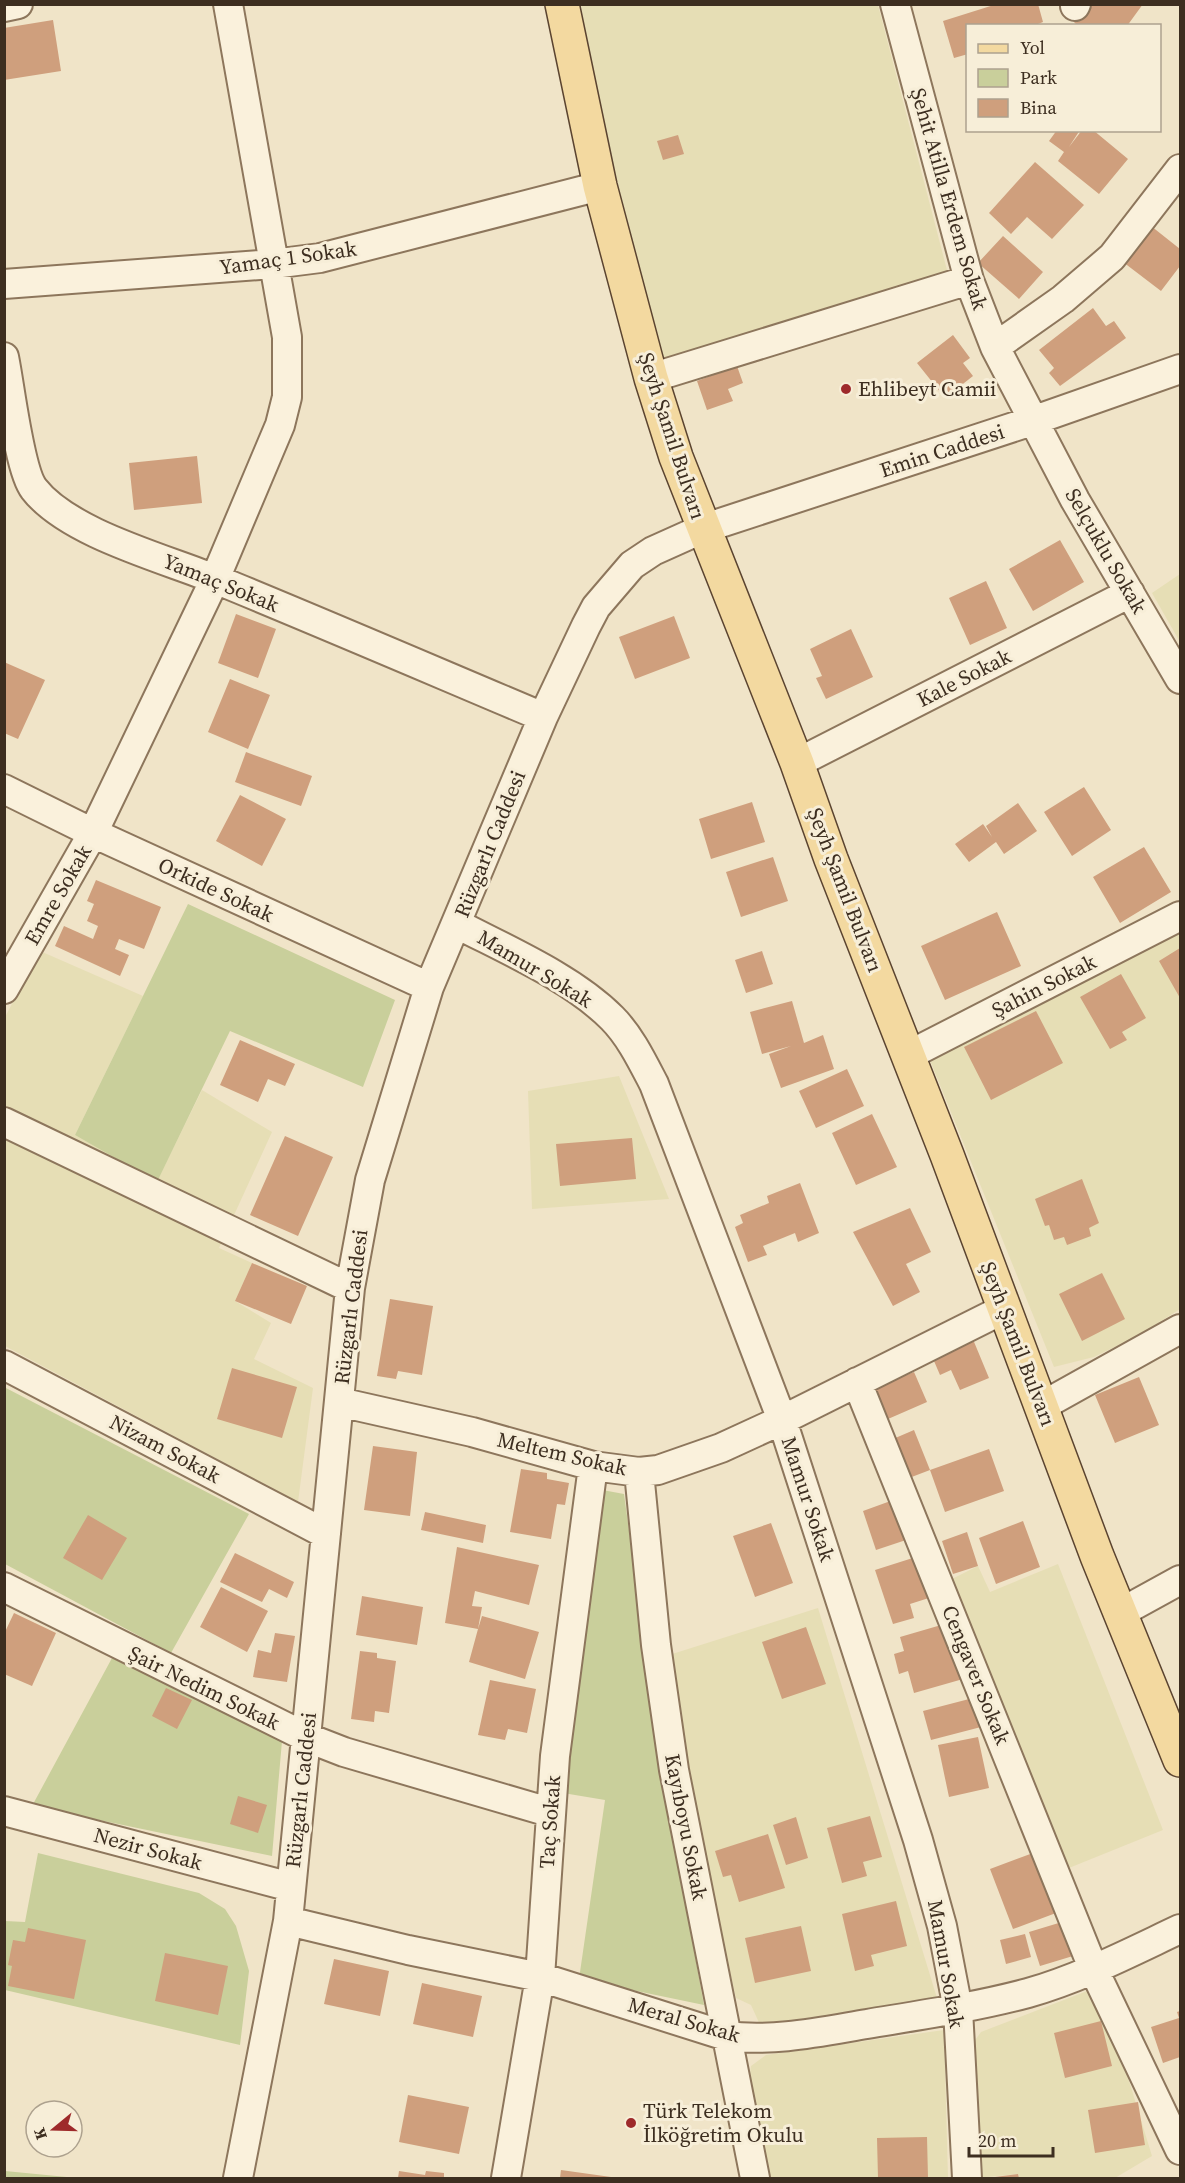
<svg xmlns="http://www.w3.org/2000/svg" width="1185" height="2183" viewBox="0 0 1185 2183" font-family="'Source Serif 4',serif">
	<style>
		.farmland { fill: #e6deb5 }
		.green { fill: #c9cf9b }
		.building { fill: #cf9f7d }
		.lines { fill: none; stroke-linecap: round; stroke-linejoin: round }
		.minor-casing { stroke: #8d765c; stroke-width: 32 }
		.major-casing { stroke: #5b4430; stroke-width: 36 }
		.minor { stroke: #faf1dc; stroke-width: 28 }
		.major { stroke: #f3d9a0; stroke-width: 33 }
		.poi-dot { fill: #9e2a2b; stroke: #f7eed8; stroke-width: 2 }
		.labels { text-anchor: middle; stroke-width: 6; stroke-linejoin: round; paint-order: stroke }
		.street-label { font-size: 21px; fill: #3d2e20; stroke: #f7eed8 }
		.poi-label { font-size: 21px; fill: #3d2e20; stroke: #f7eed8; text-anchor: start }
	</style>
	<rect width="100%" height="100%" fill="#f0e4c8"/>
	<path class="farmland" d="M581,5H878L948,274L663,363L596,98Z
		M1180,574V642L1152,593Z
		M1180,928V1309L1141,1334L1094,1357L1054,1367L929,1058Z
		M40,951L143,996L75,1135L157,1181L202,1090L272,1132L219,1248L252,1263L235,1301L271,1323L254,1359L313,1388L298,1502L5,1346V1017Z
		M619,1076L669,1199L532,1209L528,1091Z
		M1058,1564L1163,1830L1064,1870L1053,1835L952,1579L978,1566L990,1592Z
		M818,1608L937,1998L761,2027L751,2005L736,1998L697,1827L669,1655Z
		M1100,1986L1152,2156L1115,2178H1019L1018,2174L978,2178L973,2043L981,2032Z
		M944,2030L948,2178H768L749,2081L751,2066L766,2055Z"/>
	<path class="green" d="M188,904L395,1000L363,1087L230,1031L157,1182L75,1135Z
		M4,1387L249,1514L171,1653L5,1564Z
		M597,1489L624,1494L663,1781L704,2005L579,1979L605,1800L563,1793Z
		M112,1658L282,1741L272,1856L32,1806Z
		M38,1853L199,1893L225,1909L236,1926L249,1971L240,2045L5,1990V1921L25,1922Z
		M5,2171L77,2178H5Z"/>
	<path class="building" d="M997,4H1038L1043,22L1033,26H968V54L954,58L943,21Z
		M1086,4H1143L1127,26H1078L1073,21Z
		M53,20L61,71L4,80V28Z
		M1057,130H1080L1069,147L1082,130H1093L1128,159L1099,194L1058,161L1064,152L1049,141Z
		M678,135L684,154L663,160L657,141Z
		M1035,162L1084,205L1052,239L1027,217L1011,234L989,213Z
		M1151,226L1180,249V266L1161,291L1123,262Z
		M1003,236L1043,272L1019,299L978,263Z
		M1093,308L1106,326L1114,321L1126,338L1060,386L1049,373L1054,368L1039,350Z
		M953,335L970,358L963,363L973,376L945,398L917,363Z
		M737,366L743,383L728,389L733,401L707,410L697,381Z
		M197,456L202,503L134,510L129,463Z
		M1060,540L1084,582L1033,611L1009,569Z
		M986,581L1007,628L970,645L949,598Z
		M236,614L276,629L258,678L218,663Z
		M674,616L690,658L635,679L619,637Z
		M851,629L873,677L826,699L816,678L822,676L810,649Z
		M4,662L45,680L18,739L4,733Z
		M230,679L270,695L248,749L208,732Z
		M246,752L312,776L301,806L235,782Z
		M1084,787L1111,830L1072,856L1044,812Z
		M240,795L286,819L262,866L216,841Z
		M752,802L765,842L711,859L699,819Z
		M1018,803L1037,831L1004,854L996,842L969,862L955,844L983,824L992,837L986,826Z
		M1144,847L1171,892L1120,923L1093,877Z
		M773,857L788,901L741,917L726,872Z
		M96,880L161,907L144,949L119,939L115,949L129,955L120,976L55,946L64,926L93,939L98,926L87,921L94,904L87,901Z
		M997,912L1021,966L945,1000L921,946Z
		M1180,948V998L1159,961Z
		M762,951L773,984L746,993L735,960Z
		M1121,974L1146,1018L1122,1032L1127,1040L1110,1049L1080,997Z
		M792,1001L804,1043L823,1035L834,1069L781,1088L769,1054L791,1046L762,1054L750,1012Z
		M1036,1011L1063,1063L991,1100L964,1047Z
		M240,1040L295,1064L285,1086L268,1079L258,1102L220,1085Z
		M847,1069L864,1106L816,1128L799,1091Z
		M872,1114L897,1167L856,1185L832,1133Z
		M285,1136L333,1157L298,1236L250,1215Z
		M632,1138L636,1179L560,1186L556,1144Z
		M1082,1179L1099,1223L1089,1228L1091,1236L1067,1245L1064,1237L1054,1240L1049,1225L1045,1226L1035,1199Z
		M800,1183L819,1233L798,1242L795,1233L763,1246L767,1255L748,1262L735,1227L743,1223L740,1215L769,1203L767,1196Z
		M910,1208L931,1252L906,1264L920,1292L893,1306L853,1232Z
		M252,1263L307,1286L291,1324L235,1301Z
		M1102,1273L1125,1319L1082,1341L1059,1294Z
		M390,1299L433,1306L422,1375L398,1371L396,1379L377,1376Z
		M972,1337L989,1378L960,1390L951,1370L940,1375L931,1354Z
		M232,1368L297,1387L282,1438L217,1419Z
		M914,1372L927,1402L888,1419L874,1388Z
		M1139,1377L1159,1425L1115,1443L1095,1395Z
		M914,1430L930,1470L909,1478L893,1439Z
		M373,1446L417,1452L410,1516L364,1510Z
		M989,1449L1004,1491L945,1512L930,1470Z
		M521,1469L547,1473V1479L569,1483L565,1505L557,1504L551,1539L510,1532Z
		M896,1499L909,1539L876,1550L863,1511Z
		M425,1512L486,1525L483,1543L421,1530Z
		M88,1515L127,1538L102,1580L63,1558Z
		M1023,1521L1040,1567L996,1584L979,1538Z
		M771,1523L793,1583L755,1597L733,1536Z
		M967,1532L978,1566L953,1574L942,1541Z
		M457,1547L539,1565L529,1605L475,1591L472,1606L482,1607L478,1629L482,1616L539,1632L525,1679L469,1662L478,1629L445,1623Z
		M235,1553L294,1582L287,1598L269,1589L262,1602L220,1582Z
		M919,1556L932,1597L910,1604L914,1618L893,1624L875,1570Z
		M221,1587L268,1611L247,1652L200,1627Z
		M362,1596L423,1607L417,1645L356,1635Z
		M14,1613L56,1633L32,1686L4,1674V1634Z
		M948,1623L963,1679L914,1693L908,1671L899,1674L894,1654L904,1651L900,1637Z
		M806,1627L826,1684L782,1699L762,1642Z
		M275,1633L295,1636L287,1682L253,1677L258,1650L271,1653Z
		M360,1651L377,1653V1658L396,1661L389,1713L375,1711L374,1722L351,1719Z
		M490,1680L536,1689L527,1733L508,1729L505,1740L478,1735Z
		M166,1688L192,1700L177,1729L152,1716Z
		M973,1698L981,1727L931,1740L923,1711Z
		M978,1737L989,1788L949,1797L938,1745Z
		M238,1796L267,1805L258,1833L230,1824Z
		M870,1816L882,1857L863,1862L867,1876L842,1883L827,1828Z
		M796,1817L808,1858L786,1865L773,1825Z
		M768,1834L785,1888L739,1902L731,1875L723,1877L715,1851Z
		M1033,1853L1056,1913L1013,1929L990,1869Z
		M896,1901L907,1946L871,1955L874,1966L855,1971L842,1914Z
		M1062,1922L1073,1956L1040,1966L1029,1932Z
		M801,1926L811,1971L755,1983L745,1938Z
		M28,1928L86,1940L74,1999L8,1986L12,1966L8,1965L13,1940L25,1942Z
		M1025,1934L1031,1957L1006,1964L1000,1940Z
		M165,1953L228,1966L218,2015L155,2001Z
		M334,1959L389,1971L380,2016L324,2004Z
		M422,1983L482,1996L473,2037L413,2024Z
		M1180,2011V2057L1163,2063L1151,2027L1179,2018L1177,2012Z
		M1101,2021L1112,2066L1065,2078L1054,2033Z
		M408,2095L469,2107L459,2154L399,2142Z
		M1138,2102L1145,2145L1095,2153L1088,2110Z
		M927,2137L928,2178H878L877,2138Z
		M561,2170L611,2177V2178H560Z
		M399,2171L425,2175L426,2171L444,2173V2178H398Z
		M1018,2174L1019,2178H995V2177Z"/>
	<g class="lines">
		<g class="minor-casing">
			<path id="minor" d="M895,4L969,280L995,347L1075,500L1180,679
				M1075,6L1076,4
				M4,7L18,4
				M4,284L273,264L320,258L600,186
				M995,347L1063,299L1112,257L1180,169
				M4,357C10,385 19,470 34,489C68,533 163,558 215,579C325,624 434,671 543,717
				M651,378L969,280
				M797,763L1130,593
				M4,789L93,833L429,987
				M457,924C507,950 572,978 612,1018C630,1036 642,1061 654,1084L782,1420L918,1840L942,1926L958,2009L967,2178
				M4,989L93,833L215,579L280,425L287,397V337L228,4
				M907,1056L1180,916
				M4,1122L350,1288
				M4,1365L326,1534
				M857,1382L1093,1968L1180,2150
				M339,1402L472,1432L593,1466L639,1472L658,1470L721,1448L782,1420L1004,1309
				M1042,1406L1180,1329
				M639,1472L656,1645L674,1770L755,2178
				M4,1587L308,1738L344,1752L549,1812
				M1120,1613L1180,1580
				M4,1811L291,1887
				M288,1921L408,1950L540,1977L726,2036C774,2042 819,2032 867,2024C921,2015 976,2007 1028,1993C1081,1978 1131,1952 1180,1929
				M238,2178L288,1921L350,1288L370,1180L429,987L543,717L586,626L596,607L632,565L653,551L702,529L1032,421L1180,369
				M506,2178L540,1977L555,1756L593,1466"/>
		</g>
		<g class="major-casing">
			<path id="major" d="M562,4L600,186L651,378L676,457L797,763L831,859L947,1155L1097,1556L1180,1760"/>
		</g>
		<use href="#minor" class="minor"/>
		<use href="#major" class="major"/>
	</g>
	<g class="poi-dot">
		<circle cx="846" cy="389" r="6"/>
		<circle cx="631" cy="2123" r="6"/>
	</g>
	<g class="labels">
		<g class="street-label">
			<text transform="translate(949 199) rotate(74)" y="7">Şehit Atilla Erdem Sokak</text>
			<text transform="translate(288 258) rotate(-8)" y="7">Yamaç 1 Sokak</text>
			<text transform="translate(672 436) rotate(72)" y="7">Şeyh Şamil Bulvarı</text>
			<text transform="translate(942 451) rotate(-18)" y="7">Emin Caddesi</text>
			<text transform="translate(1106 551) rotate(60)" y="7">Selçuklu Sokak</text>
			<text transform="translate(221 583) rotate(22)" y="7">Yamaç Sokak</text>
			<text transform="translate(964 678) rotate(-27)" y="7">Kale Sokak</text>
			<text transform="translate(490 844) rotate(-68)" y="7">Rüzgarlı Caddesi</text>
			<text transform="translate(216 890) rotate(25)" y="7">Orkide Sokak</text>
			<text transform="translate(845 890) rotate(69)" y="7">Şeyh Şamil Bulvarı</text>
			<text transform="translate(58 895) rotate(-60)" y="7">Emre Sokak</text>
			<text transform="translate(535 969) rotate(31)" y="7">Mamur Sokak</text>
			<text transform="translate(1044 986) rotate(-27)" y="7">Şahin Sokak</text>
			<text transform="translate(351 1307) rotate(-83)" y="7">Rüzgarlı Caddesi</text>
			<text transform="translate(1018 1344) rotate(69)" y="7">Şeyh Şamil Bulvarı</text>
			<text transform="translate(165 1449) rotate(28)" y="7">Nizam Sokak</text>
			<text transform="translate(562 1454) rotate(13)" y="7">Meltem Sokak</text>
			<text transform="translate(808 1499) rotate(72)" y="7">Mamur Sokak</text>
			<text transform="translate(976 1675) rotate(68)" y="7">Cengaver Sokak</text>
			<text transform="translate(204 1688) rotate(26)" y="7">Şair Nedim Sokak</text>
			<text transform="translate(301 1790) rotate(-84)" y="7">Rüzgarlı Caddesi</text>
			<text transform="translate(550 1822) rotate(-86)" y="7">Taç Sokak</text>
			<text transform="translate(686 1827) rotate(79)" y="7">Kayıboyu Sokak</text>
			<text transform="translate(148 1849) rotate(15)" y="7">Nezir Sokak</text>
			<text transform="translate(946 1964) rotate(80)" y="7">Mamur Sokak</text>
			<text transform="translate(684 2020) rotate(16)" y="7">Meral Sokak</text>
		</g>
		<g class="poi-label">
			<text x="858" y="396">Ehlibeyt Camii</text>
			<text x="643" y="2118">Türk Telekom<tspan x="643" dy="24">İlköğretim Okulu</tspan></text>
		</g>
	</g>
	<rect width="1185" height="2183" fill="none" stroke="#3d2e20" stroke-width="12"/>
	<rect x="966" y="24" width="195" height="108" fill="#f7eed8" stroke="#ada18e" stroke-width="1.5"/>
	<rect x="978" y="44" width="30" height="9" fill="#f3d9a0" stroke="#ada18e" stroke-width="1.5"/>
	<text x="1020" y="54" font-size="18" fill="#3d2e20">Yol</text>
	<rect x="978" y="69" width="30" height="18" fill="#c9cf9b" stroke="#ada18e" stroke-width="1.5"/>
	<text x="1020" y="84" font-size="18" fill="#3d2e20">Park</text>
	<rect x="978" y="99" width="30" height="18" fill="#cf9f7d" stroke="#ada18e" stroke-width="1.5"/>
	<text x="1020" y="114" font-size="18" fill="#3d2e20">Bina</text>
	<g transform="translate(54 2129) rotate(251)"><circle r="28" fill="#f7eed8" stroke="#ada18e" stroke-width="1.5"/>
	<path d="M0-4.5L10 22L0 15L-10 22Z" fill="#9e2a2b"/>
	<text y="-9" font-size="16" font-weight="bold" text-anchor="middle" fill="#3d2e20">K</text>
	</g>
	<path d="M969 2147v9h84v-9" fill="none" stroke="#3d2e20" stroke-width="3"/>
	<text x="978" y="2147" font-size="18" fill="#3d2e20" stroke="#f7eed8" stroke-width="4.5" paint-order="stroke">20 m</text>
</svg>
